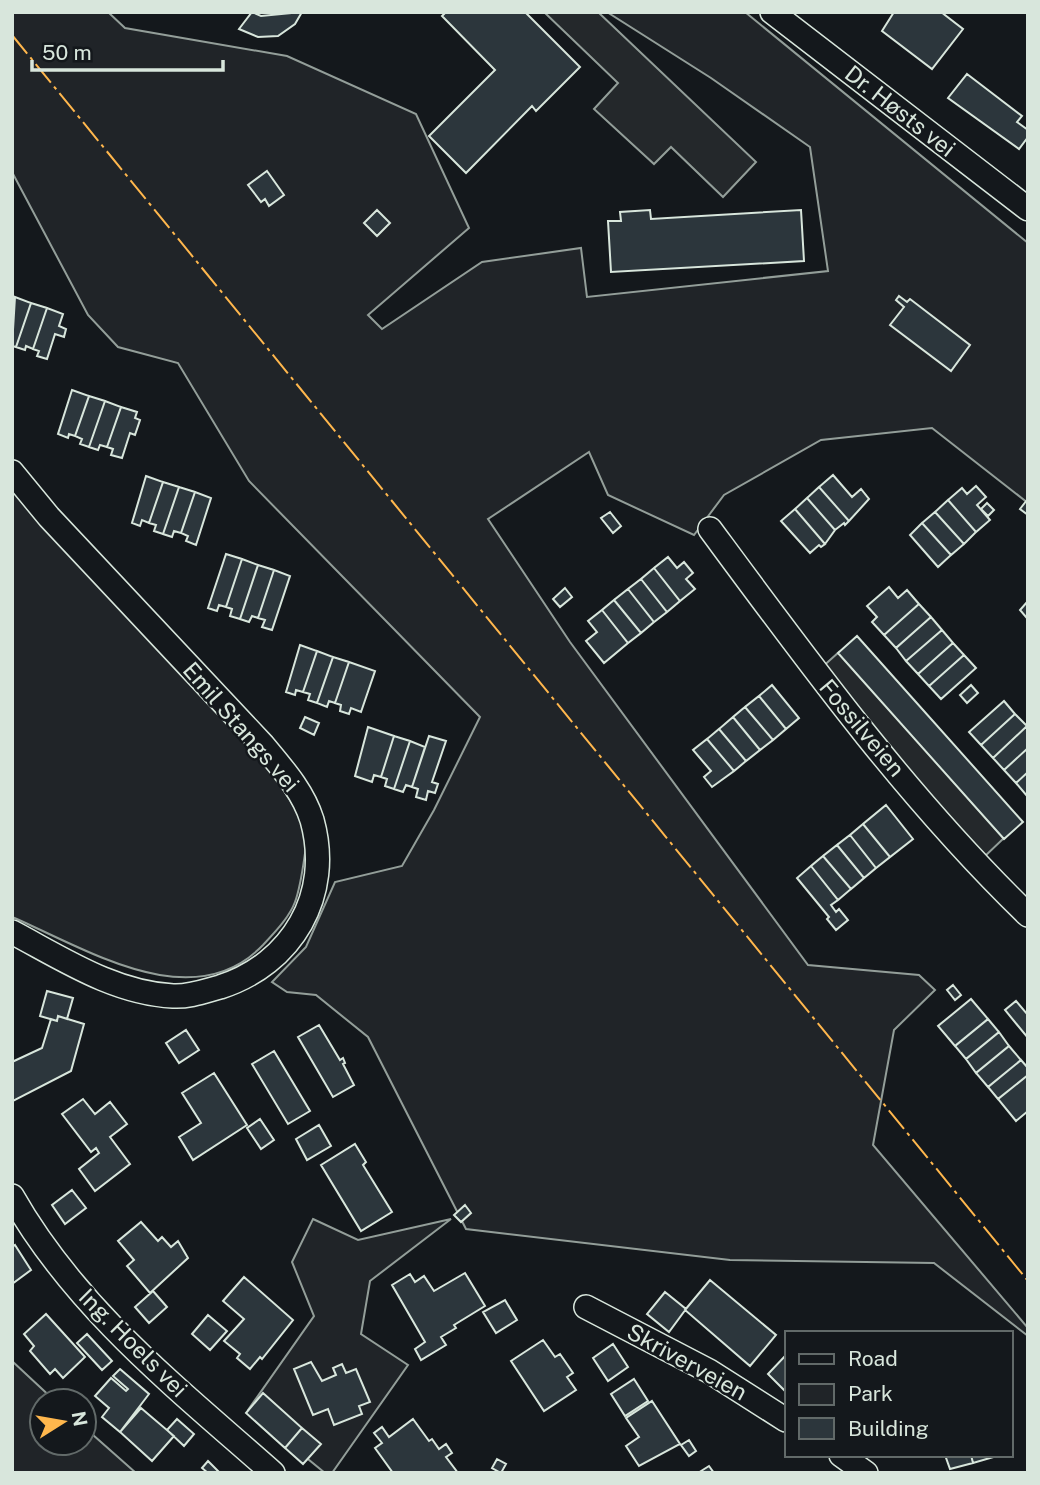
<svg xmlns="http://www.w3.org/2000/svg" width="1040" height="1485" viewBox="0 0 1040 1485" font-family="'Public Sans',sans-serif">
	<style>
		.green { fill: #202428; stroke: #939e99; stroke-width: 2 }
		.parking { fill: #24282b; stroke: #939e99; stroke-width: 2 }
		.building { fill: #2c363c; stroke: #d8e6dc; stroke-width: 2 }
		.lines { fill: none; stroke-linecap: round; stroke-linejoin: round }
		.minor-casing { stroke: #d8e6dc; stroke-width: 26 }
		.minor { stroke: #14181c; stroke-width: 23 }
		.power { stroke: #ffb74d; stroke-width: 2; stroke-dasharray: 24 5 3.5 5; stroke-linecap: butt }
		.labels { text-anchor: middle; stroke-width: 5; stroke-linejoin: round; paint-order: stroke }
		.street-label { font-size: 23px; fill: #d8e6dc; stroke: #14181c }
	</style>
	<rect width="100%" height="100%" fill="#14181c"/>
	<path class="green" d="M12,12H108L125,28L287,56L416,114L469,228L368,315L382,329L482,262L581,248L587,297L828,271L810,147L711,78L607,12H745L1028,243V503L932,428L821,440L724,495L694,535L608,495L589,452L488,519L570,642L808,965L919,975L935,990L894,1030L873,1145L1028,1328V1336L934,1263L730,1260L466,1229L368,1037L316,995L287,992L272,982L306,947L335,882L402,866L434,810L480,717L249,481L178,363L118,347L88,315L12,172Z
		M12,488L257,750L309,829C304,853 303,880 295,902C289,918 274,933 263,945C193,1018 87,949 12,917Z
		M313,1219L358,1240L451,1219L370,1281L361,1334L408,1365L332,1473H325L248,1410L314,1316L292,1262Z
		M12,1361L55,1401H42V1443H84V1427L136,1473H12Z"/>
	<path class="parking" d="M544,12H598L756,162L723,197L671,147L654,164L594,109L618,83Z
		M839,652L1004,838L983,858L820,669Z"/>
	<path class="building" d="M252,12L261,16L302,12L295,24L278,36L258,37L239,29Z
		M446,12H525L580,67L536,111L532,106L466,173L429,136L495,70L442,16Z
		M894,12H941L963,29L932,69L882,31Z
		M967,74L1022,116L1017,122L1028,130V137L1019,149L948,98Z
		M267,171L284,195L269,206L265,199L261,202L248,185Z
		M377,210L390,223L377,236L364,223Z
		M650,210L651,219L801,210L804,261L611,272L608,221H621L620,212Z
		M899,296L907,302L910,299L970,345L951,371L890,325L904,307L896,300Z
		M15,297L31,303L16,347L12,346Z
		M31,303L47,308L33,349L26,346L25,350L16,347Z
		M47,308L63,314L59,326L66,329L64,337L55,334L47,359L37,356L39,351L33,349Z
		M72,390L89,396L75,436L69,434L68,438L58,434Z
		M89,396L105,401L89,447L80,444L82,439L75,436Z
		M105,401L121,407L107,447L100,445L98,450L89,447Z
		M121,407L137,412L135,418L140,420L135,435L130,433L122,458L111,455L113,449L107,447Z
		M833,475L852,497L861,489L869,499L849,521L819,487Z
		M146,476L163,482L149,523L142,520L140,526L132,523Z
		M163,482L179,487L163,534L154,531L156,525L149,523Z
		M976,486L986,497L977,505L990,520L976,532L948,500L962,488L967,494Z
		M179,487L195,492L181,533L174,531L172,537L163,534Z
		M819,487L849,521L845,525L844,523L835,530L807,498Z
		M195,492L211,498L196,545L186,541L188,536L181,533Z
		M807,498L835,530L825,544L795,509Z
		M948,500L976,532L964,544L935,512Z
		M1027,500H1028V515L1020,509Z
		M987,503L994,510L988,516L981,509Z
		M795,509L825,544L821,547L819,545L810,553L781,521Z
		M610,512L621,526L613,533L601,518Z
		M935,512L964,544L951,555L922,523Z
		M922,523L951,555L938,567L910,535Z
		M226,554L242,559L226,607L219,605L217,611L208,608Z
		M668,557L677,568L684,562L693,573L686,579L695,589L680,601L654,568Z
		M242,559L258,565L240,619L230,616L232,609L226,607Z
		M258,565L274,570L258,618L252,616L249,622L240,619Z
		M654,568L680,601L667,612L641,579Z
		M274,570L290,576L272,630L262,627L265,620L258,618Z
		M641,579L667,612L654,622L628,589Z
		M889,587L898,598L907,590L919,604L884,635L872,622L877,617L867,606Z
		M565,588L572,597L560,607L553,599Z
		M628,589L654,622L641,633L614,600Z
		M614,600L641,633L628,643L602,610Z
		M1028,601V615L1026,617L1020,610Z
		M919,604L931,617L896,648L884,635Z
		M602,610L628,643L604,663L586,641L597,632L588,621Z
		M931,617L942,630L906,661L896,648Z
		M942,630L953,643L918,674L906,661Z
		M857,636L1023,822L1004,839L838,653Z
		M953,643L964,655L929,686L918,674Z
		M300,645L317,651L303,692L296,690L295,695L286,692Z
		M317,651L333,657L317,703L308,700L310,694L303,692Z
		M964,655L976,668L941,699L929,686Z
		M333,657L349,662L335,703L329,701L327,707L317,703Z
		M349,662L375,671L361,712L351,708L349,714L340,711L341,705L335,703Z
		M772,685L799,718L786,729L759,696Z
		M971,685L978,693L967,703L960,695Z
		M759,696L786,729L773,740L745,707Z
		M1004,701L1015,714L981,745L969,732Z
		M745,707L773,740L760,750L733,717Z
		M1015,714L1027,726L993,758L981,745Z
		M305,717L319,723L314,735L300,728Z
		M733,717L760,750L746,761L719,729Z
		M1027,726L1028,748L1004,770L993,758Z
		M368,727L394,736L381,777L374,775L372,782L355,776Z
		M719,729L746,761L734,771L707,739Z
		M394,736L410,741L394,789L385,786L387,779L381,777Z
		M429,736L446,741L432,782L438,784L435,793L428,791L426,800L416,797L418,789L412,787Z
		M707,739L734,771L712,787L704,777L711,771L693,750Z
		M410,741L425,747L412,787L406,785L403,792L394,789Z
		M1028,748V772L1016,783L1004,770Z
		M1028,772V796H1027L1016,783Z
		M886,805L913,839L890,857L863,824Z
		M863,824L890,857L876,868L850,835Z
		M850,835L876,868L864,878L837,845Z
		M837,845L864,878L851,889L823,856Z
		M823,856L851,889L838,900L811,866Z
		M811,866L838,900L831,905L836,912L839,909L848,920L836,930L827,919L829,917L797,878Z
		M953,985L961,995L955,1000L947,990Z
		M47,991L73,998L67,1019L58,1016L57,1021L40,1016Z
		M971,999L988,1019L955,1046L938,1026Z
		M1016,1001L1028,1015V1038L1005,1010Z
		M58,1016L84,1024L71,1071L13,1101L12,1062L42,1048L51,1019L57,1021Z
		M988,1019L999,1032L966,1059L955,1046Z
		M319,1025L340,1060L343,1058L345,1063L343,1064L354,1085L333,1097L298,1037Z
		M186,1030L199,1050L179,1063L166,1043Z
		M999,1032L1009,1046L976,1073L966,1059Z
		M1009,1046L1021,1060L988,1087L976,1073Z
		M274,1051L310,1111L288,1124L252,1064Z
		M1021,1060L1028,1068V1075L998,1099L988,1087Z
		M214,1073L247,1125L193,1160L179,1137L201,1123L182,1093Z
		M1028,1075V1111L1016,1121L998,1099Z
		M83,1099L95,1114L110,1102L127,1124L110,1137L130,1164L95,1191L79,1169L99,1153L96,1148L91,1152L62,1114Z
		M260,1119L274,1140L261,1149L247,1128Z
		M319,1125L331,1146L307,1160L296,1139Z
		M355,1144L366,1162L363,1165L392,1212L361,1231L321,1165Z
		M72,1190L86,1208L65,1224L52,1205Z
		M465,1205L471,1213L461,1222L454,1215Z
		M141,1222L158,1241L162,1237L171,1247L178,1241L188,1258L150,1293L127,1266L134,1260L118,1241Z
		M15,1245L31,1270L12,1284V1247Z
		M465,1273L485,1306L454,1325L456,1328L441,1337L446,1345L421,1360L415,1349L425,1342L392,1285L410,1274L415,1282L424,1276L434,1291Z
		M244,1277L293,1320L262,1359L260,1357L250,1369L237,1358L240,1354L224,1341L244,1319L223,1301Z
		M710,1280L776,1335L750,1366L685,1310Z
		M153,1291L167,1307L149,1323L135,1307Z
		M665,1292L686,1309L669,1332L647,1314Z
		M505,1300L517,1320L496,1333L483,1312Z
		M46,1314L85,1357L63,1378L55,1369L50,1374L30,1351L34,1346L24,1334Z
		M208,1315L227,1331L210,1350L192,1334Z
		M87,1334L112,1361L102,1370L77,1343Z
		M543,1340L555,1357L560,1354L573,1373L567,1377L576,1390L544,1411L511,1361Z
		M613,1344L628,1367L608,1381L593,1358Z
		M786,1355V1392L768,1374Z
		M311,1362L322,1381L336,1375L333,1368L342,1364L346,1373L356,1369L370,1402L359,1406L362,1414L334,1425L328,1409L313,1415L294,1369Z
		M120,1369L149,1394L120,1432L102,1417L109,1408L95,1396L111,1378L126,1391L128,1389L113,1376Z
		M634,1379L648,1401L625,1416L611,1394Z
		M263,1393L302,1428L285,1448L246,1413Z
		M652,1401L680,1444L639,1466L626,1446L639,1437L626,1418Z
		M141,1408L174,1436L152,1461L120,1432Z
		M177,1419L194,1434L184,1446L167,1430Z
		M413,1419L429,1441L432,1439L439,1449L446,1444L452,1453L446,1457L458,1473H393L375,1448L382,1443L374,1433L382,1427L389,1437Z
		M302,1428L321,1444L303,1464L285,1448Z
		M689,1440L696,1451L689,1456L681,1445Z
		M945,1455H971L973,1463L950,1469Z
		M971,1455H997V1456L973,1463Z
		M497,1459L506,1464L501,1473L492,1468Z
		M208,1461L220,1473H208L202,1468Z
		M709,1466L714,1473H698Z"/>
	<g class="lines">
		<g class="minor-casing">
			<path id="minor" d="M772,12L1028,209
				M12,472L49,517L263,745C282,768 303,791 312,820C333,895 292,964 220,987C205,991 189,997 173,996C114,993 63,959 12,932
				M710,529C809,663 908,799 1028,915
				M12,1196C76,1309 177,1388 273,1473
				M586,1307L709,1371L786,1420
				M841,1455L866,1473"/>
		</g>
		<use href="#minor" class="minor"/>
		<path class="power" d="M12,35L1028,1281"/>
	</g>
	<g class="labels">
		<g class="street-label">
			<text transform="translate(900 111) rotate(38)" y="8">Dr. Høsts vei</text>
			<text transform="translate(241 727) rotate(49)" y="8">Emil Stangs vei</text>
			<text transform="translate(862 728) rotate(50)" y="8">Fossilveien</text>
			<text transform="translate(133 1343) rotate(45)" y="8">Ing. Hoels vei</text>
			<text transform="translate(687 1362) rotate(29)" y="8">Skriverveien</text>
		</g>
	</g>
	<rect width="1040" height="1485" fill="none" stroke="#d8e6dc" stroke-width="28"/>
	<rect x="785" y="1331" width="228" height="126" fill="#14181c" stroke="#626a69" stroke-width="2"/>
	<rect x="799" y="1354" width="35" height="10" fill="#14181c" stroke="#626a69" stroke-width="2"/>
	<text x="848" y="1366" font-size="21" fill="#d8e6dc">Road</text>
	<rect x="799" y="1384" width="35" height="21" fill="#202428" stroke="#626a69" stroke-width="2"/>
	<text x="848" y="1401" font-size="21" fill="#d8e6dc">Park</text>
	<rect x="799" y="1418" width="35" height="21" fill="#2c363c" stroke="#626a69" stroke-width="2"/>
	<text x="848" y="1436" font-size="21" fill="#d8e6dc">Building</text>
	<g transform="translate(63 1422) rotate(79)"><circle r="33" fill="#14181c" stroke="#626a69" stroke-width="2"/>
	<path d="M0-5L12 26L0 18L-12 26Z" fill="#ffb74d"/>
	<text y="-10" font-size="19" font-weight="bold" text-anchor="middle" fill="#d8e6dc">N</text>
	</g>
	<path d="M32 60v10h191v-10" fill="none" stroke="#d8e6dc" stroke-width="3.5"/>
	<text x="42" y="60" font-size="21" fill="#d8e6dc" stroke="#14181c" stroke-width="5" paint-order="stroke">50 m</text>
</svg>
